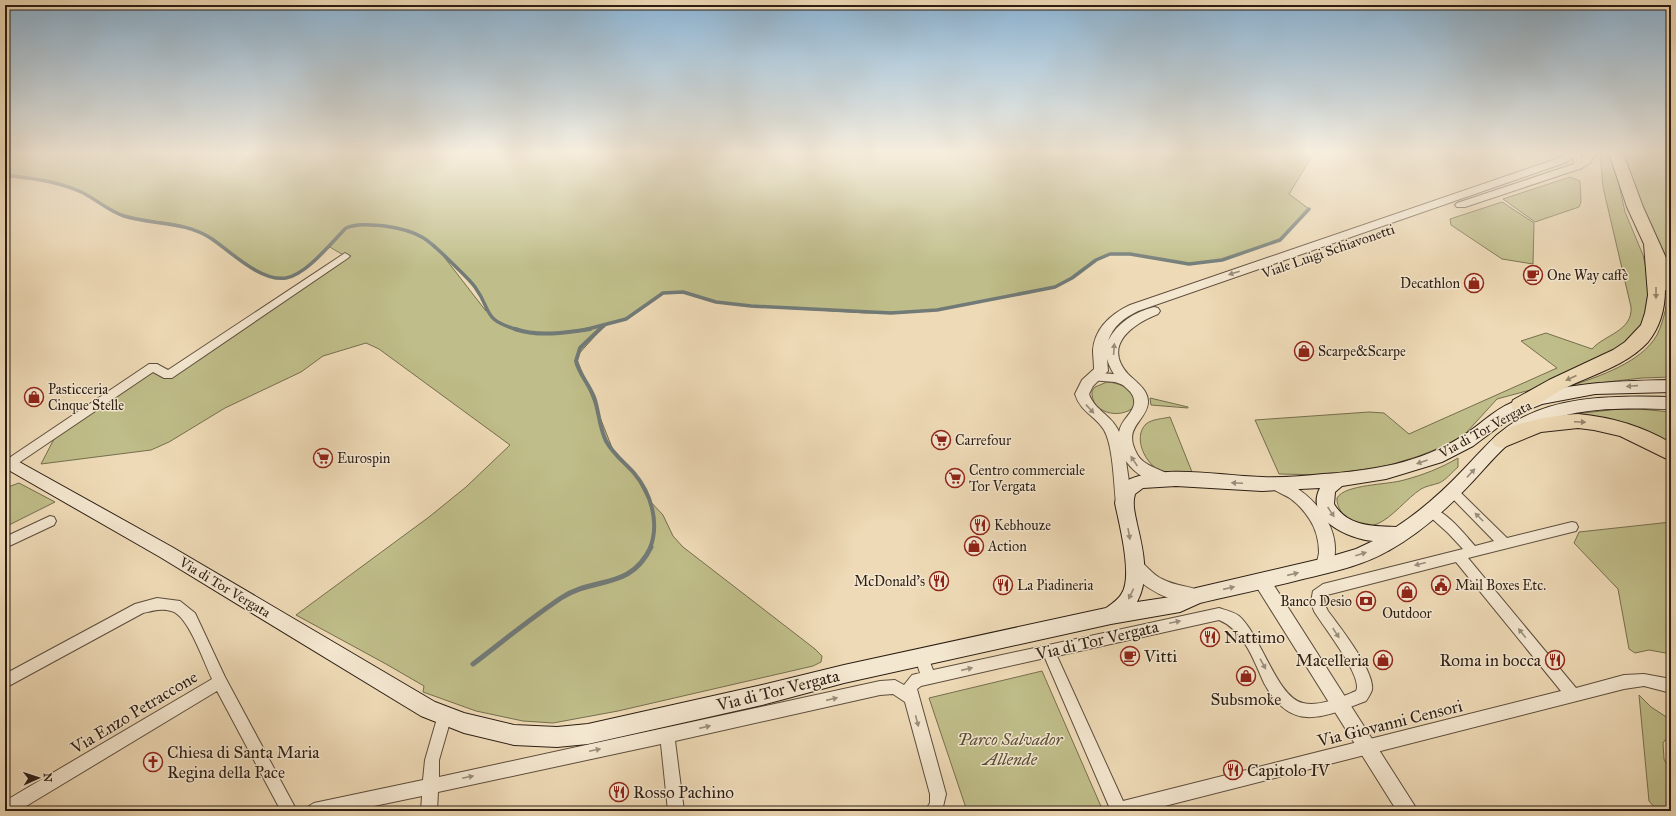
<svg xmlns="http://www.w3.org/2000/svg" width="1676" height="816" viewBox="0 0 1676 816" font-family="'IM FELL Great Primer',serif">
	<style>
		.green { fill: #bfbd89; stroke: #766e4e; fill-rule: evenodd }
		.lines { fill: none; stroke-linecap: round; stroke-linejoin: round }
		.stream-far2 { stroke: #717a77; stroke-width: 3.5 }
		.stream-far1 { stroke: #717a77; stroke-width: 4 }
		.stream { stroke: #717a77; stroke-width: 5 }
		.minor-casing { stroke: #5d4d3c; stroke-width: 2 }
		.tertiary-casing { stroke: #5d4d3c; stroke-width: 2 }
		.secondary-casing { stroke: #2d1e13; stroke-width: 2 }
		.trunk-casing { stroke: #2d1e13; stroke-width: 2 }
		.minor { fill: #f4e7d0; fill-rule: evenodd }
		.tertiary { fill: #f4e7d0; fill-rule: evenodd }
		.secondary { fill: #f4e7d0; fill-rule: evenodd }
		.trunk { fill: #eedab6; fill-rule: evenodd }
		.oneway { fill: #9a8d7b }
		.oneway2 { fill: #97856d }
		.labels { text-anchor: middle; stroke-width: 3; stroke-linejoin: round; paint-order: stroke }
		.street-label { font-size: 14px; fill: #2d1e13; stroke: #f4e7d0 }
		.poi-label { font-size: 14px; fill: #2d1e13; stroke: #f4e7d0; text-anchor: start }
		.near-poi-label { font-size: 17px; fill: #2d1e13; stroke: #f4e7d0; text-anchor: start }
		.near-street-label { font-size: 17px; fill: #2d1e13; stroke: #f4e7d0 }
		.near-park-label { font-size: 17px; font-style: italic; fill: #594e36; stroke: #f4e7d0 }
	</style>
	<rect width="100%" height="100%" fill="#eedab6"/>
	<filter id="stains"><feTurbulence type="fractalNoise" baseFrequency=".005" numOctaves="4"/><feColorMatrix values="0 0 0 0 .2 0 0 0 0 .09 0 0 0 0 .02 0 0 0 .5 -.17"/></filter>
	<radialGradient id="worn" r=".72"><stop offset=".6" stop-color="#630" stop-opacity="0"/><stop offset="1" stop-color="#630" stop-opacity=".3"/></radialGradient>
	<path class="green" d="M5,153H1314L1289,194L1309,209L1286,235L1278,241L1217,261L1189,264L1130,254H1110L1096,260L1072,278L1055,287L928,311L866,313L751,306L716,302L683,292L663,293L629,317L604,326L576,357L613,450L636,476L648,499L663,515L673,536L683,547L815,649L822,656L821,662L813,666L618,711L553,723L523,721L476,711L423,692L424,686L386,664L296,615L429,517L466,487L510,445L379,349L366,343L323,356L301,372L225,408L169,442L151,450L41,464L54,439L153,367L168,375L345,256L328,246C315,258 299,279 279,278C256,278 220,241 198,231C175,220 148,223 124,216C107,211 95,198 79,191C60,182 26,177 5,175ZM434,244L474,286L482,297L486,311Z
		M1600,153H1609L1619,185L1625,212L1643,255L1650,285L1645,325L1612,353L1545,386L1497,399L1466,433L1454,442L1419,456L1390,465L1328,475L1279,474L1255,420L1369,412L1384,413L1409,434L1557,368L1521,341L1546,333L1592,349C1604,335 1633,331 1631,307L1603,187Z
		M1623,153H1666L1671,169V270L1633,184Z
		M1570,177L1580,181L1581,202L1579,207L1535,222L1503,199Z
		M1502,202L1534,223L1533,264L1502,259L1451,225L1450,219Z
		M1667,302L1671,313V377L1642,378L1571,386C1599,376 1641,363 1657,335C1662,325 1665,313 1667,302Z
		M1107,382C1120,383 1127,387 1135,397L1134,407C1120,420 1090,413 1092,391L1095,387Z
		M1150,398L1188,407V408L1151,405Z
		M1629,408L1671,412V444C1638,424 1603,414 1564,415Z
		M1170,417L1192,472C1182,472 1170,474 1161,471C1146,465 1132,438 1146,424C1152,419 1162,419 1170,417Z
		M1458,458V467C1452,472 1446,480 1439,483C1433,485 1426,486 1421,489C1407,498 1392,518 1377,524C1361,531 1336,516 1337,498C1345,484 1388,485 1404,480C1423,475 1441,468 1458,458Z
		M19,483L55,502L5,527V488Z
		M1671,522V654L1649,650L1635,653L1629,649L1618,589L1574,543L1579,532Z
		M1042,671L1103,811H967L929,698Z
		M1639,695L1651,707L1671,720V743L1666,739L1663,743L1664,759L1671,773V811H1652L1656,809L1649,801Z"/>
	<g class="lines">
		<path class="stream-far2" d="M5,175C30,178 56,181 79,191C95,198 108,211 124,216C154,225 185,221 212,239C231,252 261,282 286,278C307,274 331,243 346,228C358,223 372,225 385,226C421,231 429,240 454,265C461,272 469,279 475,287C493,312 481,319 518,330
			M584,330L626,319L663,293L683,292L716,302L751,306L891,313L937,310L1055,287L1072,278L1096,260L1110,254H1130L1189,264L1222,260L1280,240L1309,209
			M599,330L604,326"/>
		<path class="stream-far1" d="M515,329C538,337 566,333 590,329
			M600,329L580,348L576,361C579,374 589,384 594,397C599,411 599,427 606,441C613,454 625,463 634,473C651,493 660,523 650,548"/>
		<path class="stream" d="M473,664C502,642 531,618 561,598C594,576 630,591 651,547"/>
		<g class="minor-casing">
			<path id="minor" d="M1573,153H1581V168L1578,169L1574,166Z
				M345,253L350,256L348,258L172,378H164L153,372L14,466H6V460L149,364H157L168,370Z
				M1094,373C1105,374 1127,372 1134,383L1129,387L1115,382L1090,380L1089,377L1090,374Z
				M1453,487L1457,489L1507,538L1572,522L1576,523L1578,527L1576,531L1468,558L1576,688L1624,675L1644,674L1671,679V693L1644,686L1624,689L1145,811H1111L1045,658L921,686L917,689L946,794L942,811H925L930,803V794L905,702L893,694L880,695L675,741L684,811H668L661,744L438,792L437,811H421L422,796L350,811H306L309,806L314,803L423,780L425,760L438,715L440,710L445,708L450,710L452,715L439,760V777L880,681L895,680L904,685L912,675L920,673L915,658L917,654L922,652L927,654L933,670L1219,608C1225,610 1234,612 1239,616C1261,635 1277,698 1303,703C1320,707 1341,697 1356,691C1364,677 1322,625 1314,611L1311,602L1313,591L1323,584L1463,549L1448,533L1428,515L1426,512L1428,509C1441,504 1467,537 1475,546L1494,541L1449,495L1447,492L1449,489ZM1456,562L1561,691L1123,801L1057,656L1219,620C1231,625 1238,633 1245,644C1253,656 1258,670 1264,683C1291,733 1322,718 1366,701C1368,698 1371,693 1372,690C1375,671 1339,626 1328,611L1325,605L1324,597L1327,595Z
				M50,516L54,517L56,521L54,525L5,548V537Z
				M157,598L180,601L195,613L225,677L297,811H281L217,691L18,811H5V801L212,679C204,663 188,614 171,611C161,608 152,611 143,613L5,688V674L135,604Z"/>
		</g>
		<g class="tertiary-casing">
			<path id="tertiary" d="M1566,153H1579L1567,162L1138,311C1124,318 1113,326 1108,341C1117,323 1134,312 1154,307L1158,308L1160,311L1158,314C1133,324 1102,345 1128,374C1136,382 1149,390 1148,403C1146,422 1122,427 1137,454C1145,469 1168,469 1174,480L1171,484C1156,489 1134,473 1126,461L1132,503L1129,507L1124,509L1119,507L1116,503C1114,484 1113,445 1104,430C1095,415 1081,413 1075,394L1082,380L1094,369C1094,363 1093,356 1093,350C1095,328 1111,314 1130,305L1559,158ZM1107,359C1109,366 1113,373 1117,379C1123,387 1136,392 1134,404C1133,413 1121,420 1119,432C1113,416 1094,410 1089,394L1093,386L1108,371Z
				M1586,153H1596L1590,163L1582,168L1465,207H1457L1455,205L1457,203L1574,164L1582,159Z
				M1276,478C1311,489 1349,532 1330,571L1324,573L1318,571C1315,564 1318,560 1319,553C1319,542 1316,529 1310,520C1305,512 1299,505 1291,499C1284,494 1272,491 1268,484L1271,480Z
				M1134,558C1145,562 1151,574 1162,579C1175,586 1189,586 1202,591L1204,596L1202,601C1179,609 1136,586 1126,565L1128,560Z
				M1262,574L1268,576L1418,811H1397L1256,586L1254,581L1256,576Z"/>
		</g>
		<g class="secondary-casing">
			<path id="secondary" d="M1671,380V392L1595,394L1542,404L1513,416L1473,446L1442,462L1386,479L1342,486L1335,492L1334,504C1348,527 1373,526 1396,527C1421,511 1443,491 1463,470C1476,457 1487,443 1502,431C1548,394 1615,396 1671,397V409C1622,408 1564,405 1522,434C1503,446 1489,464 1474,480C1449,507 1421,533 1388,551C1362,566 1332,572 1303,579C1268,588 1234,595 1200,603L1180,612L1111,624L844,683L762,705L588,744L557,747L514,745L464,733L421,716L160,557L5,468V454L172,547L435,702L464,713L514,725L557,727L588,724L762,685L844,665L1106,608C1112,604 1119,599 1122,593C1133,575 1119,523 1115,503C1117,495 1119,484 1128,480C1163,464 1224,476 1262,477C1282,478 1303,476 1323,474C1371,471 1420,463 1461,437C1478,427 1492,411 1511,403C1561,382 1617,381 1671,380ZM1176,486L1262,491L1320,488C1304,519 1349,539 1373,541L1356,549L1329,557L1196,588L1177,596L1137,602C1150,578 1143,549 1137,524C1135,514 1132,504 1135,494L1143,488Z"/>
		</g>
		<g class="trunk-casing">
			<path id="trunk" d="M1609,153H1623L1643,207L1671,269V292L1665,290C1665,309 1660,327 1648,342C1626,366 1591,375 1563,389C1550,396 1538,406 1525,410C1520,412 1518,411 1513,410L1511,405L1513,400L1549,380L1613,350L1625,342L1641,325L1645,313L1648,295L1644,244L1627,207Z
				M1578,414C1611,417 1642,426 1671,443V461L1620,436L1594,430L1578,428L1541,432L1502,448L1495,446L1492,441C1502,422 1558,415 1578,414Z"/>
		</g>
		<use href="#minor" class="minor"/>
		<use href="#tertiary" class="tertiary"/>
		<use href="#secondary" class="secondary"/>
		<use href="#trunk" class="trunk"/>
	</g>
	<defs><path id="oneway-solid" d="M-6-.8H1V-3.2L6.5 0L1 3.2V.8H-6Z"/></defs>
	<g class="oneway">
		<use href="#oneway-solid" transform="translate(1234 273) rotate(162)"/>
		<use href="#oneway-solid" transform="translate(1114 349) rotate(-86)"/>
		<use href="#oneway-solid" transform="translate(1632 386) rotate(176)"/>
		<use href="#oneway-solid" transform="translate(1090 409) rotate(47)"/>
		<use href="#oneway-solid" transform="translate(1134 461) rotate(-124)"/>
		<use href="#oneway-solid" transform="translate(1422 462) rotate(161)"/>
		<use href="#oneway-solid" transform="translate(1471 473) rotate(-47)"/>
		<use href="#oneway-solid" transform="translate(1237 483) rotate(-178)"/>
		<use href="#oneway-solid" transform="translate(1331 512) rotate(56)"/>
		<use href="#oneway-solid" transform="translate(1479 517) rotate(-135)"/>
		<use href="#oneway-solid" transform="translate(1129 534) rotate(80)"/>
		<use href="#oneway-solid" transform="translate(1361 554) rotate(-18)"/>
		<use href="#oneway-solid" transform="translate(1420 564) rotate(166)"/>
		<use href="#oneway-solid" transform="translate(1293 574) rotate(-13)"/>
		<use href="#oneway-solid" transform="translate(1229 588) rotate(-13)"/>
		<use href="#oneway-solid" transform="translate(1131 594) rotate(116)"/>
		<use href="#oneway-solid" transform="translate(1175 622) rotate(-12)"/>
		<use href="#oneway-solid" transform="translate(1336 633) rotate(57)"/>
		<use href="#oneway-solid" transform="translate(1522 633) rotate(-129)"/>
		<use href="#oneway-solid" transform="translate(1263 664) rotate(61)"/>
		<use href="#oneway-solid" transform="translate(967 669) rotate(-13)"/>
		<use href="#oneway-solid" transform="translate(832 699) rotate(-13)"/>
		<use href="#oneway-solid" transform="translate(917 721) rotate(75)"/>
		<use href="#oneway-solid" transform="translate(705 727) rotate(-13)"/>
		<use href="#oneway-solid" transform="translate(595 750) rotate(-12)"/>
		<use href="#oneway-solid" transform="translate(468 777) rotate(-12)"/>
	</g>
	<g class="oneway2">
		<use href="#oneway-solid" transform="translate(1656 293) rotate(90)"/>
		<use href="#oneway-solid" transform="translate(1571 378) rotate(156)"/>
		<use href="#oneway-solid" transform="translate(1580 422) rotate(2)"/>
	</g>
	<linearGradient id="sky" x2="0" y2="1"><stop stop-color="#8bb5d6"/><stop offset="0.57" stop-color="#f7eede"/><stop offset="1" stop-color="#f7eede" stop-opacity="0"/></linearGradient>
	<rect width="1676" height="268" fill="url(#sky)"/>
	<defs>
		<g id="cafe-ring" transform="scale(1)"><circle r="9.5" fill="#f4e7d0" stroke="#8f2418" stroke-width="1.5"/><path d="M-5.5-4.5H6V0H3Q3 3.5 0 3.5H-2.5Q-5.5 3.5-5.5 0ZM3-3.2v2h1.7v-2ZM-6 4.5H4V6H-6Z" fill="#8f2418"/></g>
		<g id="shop-ring" transform="scale(1)"><circle r="9.5" fill="#f4e7d0" stroke="#8f2418" stroke-width="1.5"/><path d="M-5-2.5h2.3a2.7 3.5 0 0 1 5.4 0H5L5.5 6h-11ZM-1.5-2.5h3a1.5 2.3 0 0 0-3 0Z" fill="#8f2418"/></g>
		<g id="supermarket-ring" transform="scale(1)"><circle r="9.5" fill="#f4e7d0" stroke="#8f2418" stroke-width="1.5"/><path d="M-6-5.5h2.5l.6 2H6L4.5 2H-2.5L-4.4-4H-6ZM-1.5 3.2a1.3 1.3 0 1 0 .1 0ZM3 3.2a1.3 1.3 0 1 0 .1 0Z" fill="#8f2418"/></g>
		<g id="restaurant-ring" transform="scale(1)"><circle r="9.5" fill="#f4e7d0" stroke="#8f2418" stroke-width="1.5"/><path d="M-5-6h1v4h1v-4h1v4h1v-4h1v5L-1.5 .5V6h-2V.5L-5-1ZM5-6V6H3V1.5H1.5Q1.5-4 5-6Z" fill="#8f2418"/></g>
		<g id="civic-ring" transform="scale(1)"><circle r="9.5" fill="#f4e7d0" stroke="#8f2418" stroke-width="1.5"/><path d="M-.6-6.5H3V-4.5H.6V-3L4-1V1h2V6H-6V1h2V-1L-.6-3ZM-1.2 2.5V6h2.4V2.5Z" fill="#8f2418"/></g>
		<g id="bank-ring" transform="scale(1)"><circle r="9.5" fill="#f4e7d0" stroke="#8f2418" stroke-width="1.5"/><path d="M-6-4H6V4H-6ZM0-2.3a2.3 2.3 0 1 0 0 4.6a2.3 2.3 0 1 0 0-4.6Z" fill="#8f2418"/></g>
		<g id="church-ring" transform="scale(1)"><circle r="9.5" fill="#f4e7d0" stroke="#8f2418" stroke-width="1.5"/><path d="M-1.2-6h2.4v3.5h3.3v2.4h-3.3V6h-2.4V-.1h-3.3v-2.4h3.3Z" fill="#8f2418"/></g>
	</defs>
	<g fill-rule="evenodd">
		<use href="#cafe-ring" x="1533" y="275"/>
		<use href="#shop-ring" x="1474" y="283"/>
		<use href="#shop-ring" x="1304" y="351"/>
		<use href="#shop-ring" x="34" y="397"/>
		<use href="#supermarket-ring" x="941" y="440"/>
		<use href="#supermarket-ring" x="323" y="458"/>
		<use href="#supermarket-ring" x="955" y="478"/>
		<use href="#restaurant-ring" x="980" y="525"/>
		<use href="#shop-ring" x="974" y="546"/>
		<use href="#restaurant-ring" x="939" y="581"/>
		<use href="#restaurant-ring" x="1003" y="585"/>
		<use href="#civic-ring" x="1441" y="585"/>
		<use href="#shop-ring" x="1407" y="592"/>
		<use href="#bank-ring" x="1366" y="601"/>
		<use href="#restaurant-ring" x="1210" y="637"/>
		<use href="#cafe-ring" x="1130" y="656"/>
		<use href="#shop-ring" x="1383" y="660"/>
		<use href="#restaurant-ring" x="1555" y="660"/>
		<use href="#shop-ring" x="1246" y="676"/>
		<use href="#church-ring" x="153" y="762"/>
		<use href="#restaurant-ring" x="1233" y="770"/>
		<use href="#restaurant-ring" x="619" y="792"/>
	</g>
	<g class="labels">
		<g class="street-label">
			<text transform="translate(1328 251) rotate(-19)" y="5">Viale Luigi Schiavonetti</text>
			<text transform="translate(1485 429) rotate(-29)" y="5">Via di Tor Vergata</text>
			<text transform="translate(225 587) rotate(31)" y="5">Via di Tor Vergata</text>
		</g>
		<g class="poi-label">
			<text x="1547" y="280">One Way caffè</text>
			<text x="1460" y="288" text-anchor="end">Decathlon</text>
			<text x="1318" y="356">Scarpe&amp;Scarpe</text>
			<text x="48" y="394">Pasticceria<tspan x="48" dy="16">Cinque Stelle</tspan></text>
			<text x="955" y="445">Carrefour</text>
			<text x="337" y="463">Eurospin</text>
			<text x="969" y="475">Centro commerciale<tspan x="969" dy="16">Tor Vergata</tspan></text>
			<text x="994" y="530">Kebhouze</text>
			<text x="988" y="551">Action</text>
			<text x="925" y="586" text-anchor="end">McDonald's</text>
			<text x="1017" y="590">La Piadineria</text>
			<text x="1455" y="590">Mail Boxes Etc.</text>
			<text x="1352" y="606" text-anchor="end">Banco Desio</text>
			<text x="1407" y="618" text-anchor="middle">Outdoor</text>
		</g>
		<g class="near-poi-label">
			<text x="1224" y="643">Nattimo</text>
			<text x="1144" y="662">Vitti</text>
			<text x="1369" y="666" text-anchor="end">Macelleria</text>
			<text x="1541" y="666" text-anchor="end">Roma in bocca</text>
			<text x="1246" y="705" text-anchor="middle">Subsmoke</text>
			<text x="167" y="758">Chiesa di Santa Maria<tspan x="167" dy="20">Regina della Pace</tspan></text>
			<text x="1247" y="776">Capitolo IV</text>
			<text x="633" y="798">Rosso Pachino</text>
		</g>
		<g class="near-street-label">
			<text transform="translate(1097 640) rotate(-13)" y="6">Via di Tor Vergata</text>
			<text transform="translate(778 690) rotate(-14)" y="6">Via di Tor Vergata</text>
			<text transform="translate(134 712) rotate(-31)" y="6">Via Enzo Petraccone</text>
			<text transform="translate(1390 723) rotate(-14)" y="6">Via Giovanni Censori</text>
		</g>
		<g class="near-park-label">
			<text x="1010" y="745">Parco Salvador<tspan x="1010" dy="20">Allende</tspan></text>
		</g>
	</g>
	<rect width="1676" height="816" fill="none" stroke="#eedab6" stroke-width="20"/>
	<rect x="6" y="6" width="1664" height="804" fill="none" stroke="#2d1e13" stroke-width="2"/>
	<rect x="10" y="10" width="1656" height="796" fill="none" stroke="#2d1e13"/>
	<g transform="translate(38 778) rotate(87)" stroke="#f4e7d0" stroke-width="3" paint-order="stroke">
	<path d="M0-3L7 15L0 10L-7 15Z" fill="#2d1e13"/>
	<text y="-6" font-size="11" font-weight="bold" text-anchor="middle" fill="#2d1e13">N</text>
	</g>
	<rect width="100%" height="100%" filter="url(#stains)"/>
	<rect width="100%" height="100%" fill="url(#worn)"/>
</svg>
